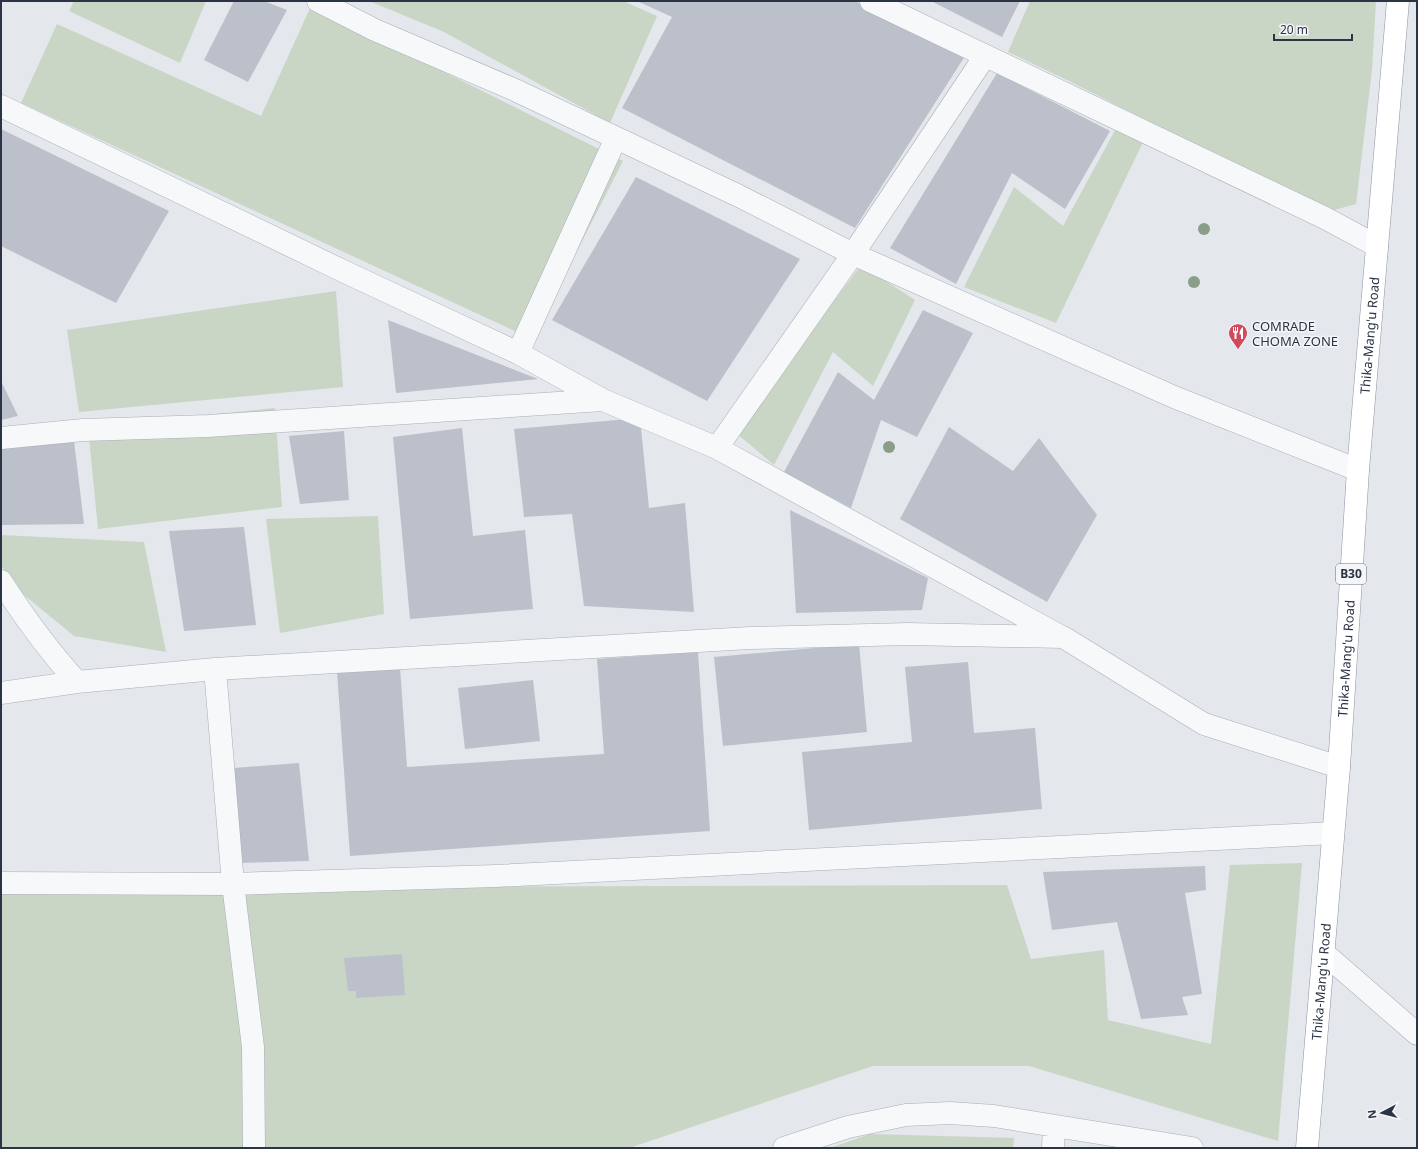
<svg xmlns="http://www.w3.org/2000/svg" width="1418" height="1149" viewBox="0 0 1418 1149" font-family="'Noto Sans',sans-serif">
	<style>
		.green { fill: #c9d6c5 }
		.building { fill: #bbc0ca }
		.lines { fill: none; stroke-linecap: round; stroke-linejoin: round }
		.minor-casing { stroke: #a9aeb7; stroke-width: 23 }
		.highway-casing { stroke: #8b94a3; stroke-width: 23 }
		.minor { stroke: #f7f8fa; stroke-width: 22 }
		.highway { stroke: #fff; stroke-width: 22 }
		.tree { fill: #899d89 }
		.labels { text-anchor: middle; stroke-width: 3; stroke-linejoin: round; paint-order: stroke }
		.shield { fill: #f4f6f9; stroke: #676e7b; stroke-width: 1 }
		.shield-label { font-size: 12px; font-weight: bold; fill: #2b3445 }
		.poi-label { font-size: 13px; fill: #2b3445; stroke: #f4f6f9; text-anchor: start }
		.street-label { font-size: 13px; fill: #2b3445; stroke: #f4f6f9 }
	</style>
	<rect width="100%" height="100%" fill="#e4e7ec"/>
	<path class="green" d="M74,1H206L180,63L69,11Z
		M369,1H623L657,16L610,123L444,32Z
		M1030,1H1376L1372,70L1356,204L1327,212L1071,82L1008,52Z
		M311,6L623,161L532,339L21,103L57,24L261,116Z
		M1119,123L1146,136L1056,323L964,287L1014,187L1063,226Z
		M861,265L915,300L873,386L833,352L774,465L736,433Z
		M336,291L343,387L79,412L67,330Z
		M275,408L282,507L98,529L88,427Z
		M378,516L384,614L280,633L266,519Z
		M1,535L144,542L166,652L74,636L13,586L1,565Z
		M1302,863L1278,1141L1029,1066H873L629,1148H1V888L1007,885L1031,959L1104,950L1108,1020L1211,1044L1230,865Z
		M870,1134L1014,1138L1013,1148H830Z"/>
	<path class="building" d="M234,1H264L287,10L248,82L204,60Z
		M637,1H855L967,53L855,228L622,108L672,17Z
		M931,1H1020L1002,37Z
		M997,73L1110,131L1065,209L1012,173L956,284L890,248Z
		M1,129L169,211L116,303L1,246Z
		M636,177L800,259L707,401L552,320Z
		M923,310L973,333L917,437L881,420L851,508L784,472L838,372L874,400Z
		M388,320L538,379L396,393Z
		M1,381L18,416L1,420Z
		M640,418L649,508L685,503L694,612L584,606L572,514L524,517L514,429Z
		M949,427L1013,471L1039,438L1097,515L1047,602L900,519Z
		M462,428L473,536L525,530L533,609L410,619L393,437Z
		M344,431L349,500L300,504L289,436Z
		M74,441L84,524L1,525V449Z
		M790,510L928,578L922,610L796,613Z
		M244,527L256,625L184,631L169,531Z
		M859,644L867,732L723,746L714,657Z
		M698,652L710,831L350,856L337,672L400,667L407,767L604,754L597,659Z
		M968,662L974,733L1035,728L1042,809L809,830L802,752L912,742L905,667Z
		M533,680L540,741L465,749L458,688Z
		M299,763L309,861L238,863L234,768Z
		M1205,866L1206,890L1185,893L1202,994L1182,997L1188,1015L1141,1019L1117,922L1052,930L1043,872Z
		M402,954L405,995L356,998V991H348L344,958Z"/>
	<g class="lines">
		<g class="minor-casing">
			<path id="minor" d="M318,1L375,30L515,90L739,196L853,254L1174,397L1358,470
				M871,1L1325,218L1377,246
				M1,106L343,271L518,353L603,400L717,448L1060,636
				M518,353L616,138
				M1,438L83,430L208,426L603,400
				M717,448L853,254L985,56
				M1,581C24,617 48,650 77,682
				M215,669L233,884L253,1047L254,1148
				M1,693L77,682L215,669L750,638L908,634L1063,637L1204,724L1339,767
				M1,883L233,884L496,876L1333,833
				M1325,954L1417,1034
				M784,1148L848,1127L906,1115L950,1113L994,1116L1192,1148
				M1053,1148L1054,1126"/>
		</g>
		<g class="highway-casing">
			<g id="highway">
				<path id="s1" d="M1307,1148L1339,767L1358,470L1398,1"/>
			</g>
		</g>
		<use href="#minor" class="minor"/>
		<use href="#highway" class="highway"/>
	</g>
	<g class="tree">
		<circle cx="1204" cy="229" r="6"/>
		<circle cx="1194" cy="282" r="6"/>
		<circle cx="889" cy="447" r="6"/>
	</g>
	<defs>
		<g id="restaurant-pin" transform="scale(1)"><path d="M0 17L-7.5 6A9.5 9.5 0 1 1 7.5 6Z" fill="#d1495b" stroke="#f4f6f9"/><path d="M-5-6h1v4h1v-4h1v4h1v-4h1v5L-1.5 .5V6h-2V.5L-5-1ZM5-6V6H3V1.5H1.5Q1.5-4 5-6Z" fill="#fff"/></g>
	</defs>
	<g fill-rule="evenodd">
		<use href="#restaurant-pin" x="1238" y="333"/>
	</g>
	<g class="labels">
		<rect class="shield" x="1336" y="564" width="30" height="20" rx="3"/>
		<g class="shield-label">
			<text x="1351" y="578">B30</text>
		</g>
		<g class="poi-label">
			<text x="1252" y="331">COMRADE<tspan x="1252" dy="15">CHOMA ZONE</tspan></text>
		</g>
		<g class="street-label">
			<text dy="5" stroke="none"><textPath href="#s1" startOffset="815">Thika-Mang'u Road</textPath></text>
			<text dy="5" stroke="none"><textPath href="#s1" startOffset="491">Thika-Mang'u Road</textPath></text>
			<text dy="5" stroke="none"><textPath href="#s1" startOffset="167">Thika-Mang'u Road</textPath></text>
		</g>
	</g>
	<rect width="1418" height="1149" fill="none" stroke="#2b3445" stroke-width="4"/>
	<g transform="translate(1382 1113) rotate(263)" stroke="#f4f6f9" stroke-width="3" paint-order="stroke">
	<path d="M0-3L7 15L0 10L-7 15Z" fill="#2b3445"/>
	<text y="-6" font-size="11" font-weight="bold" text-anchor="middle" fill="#2b3445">N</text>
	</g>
	<path d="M1274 34v6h78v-6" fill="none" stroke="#2b3445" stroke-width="2"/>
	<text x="1280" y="34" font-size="12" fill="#2b3445" stroke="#f4f6f9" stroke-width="3" paint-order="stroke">20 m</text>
</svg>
